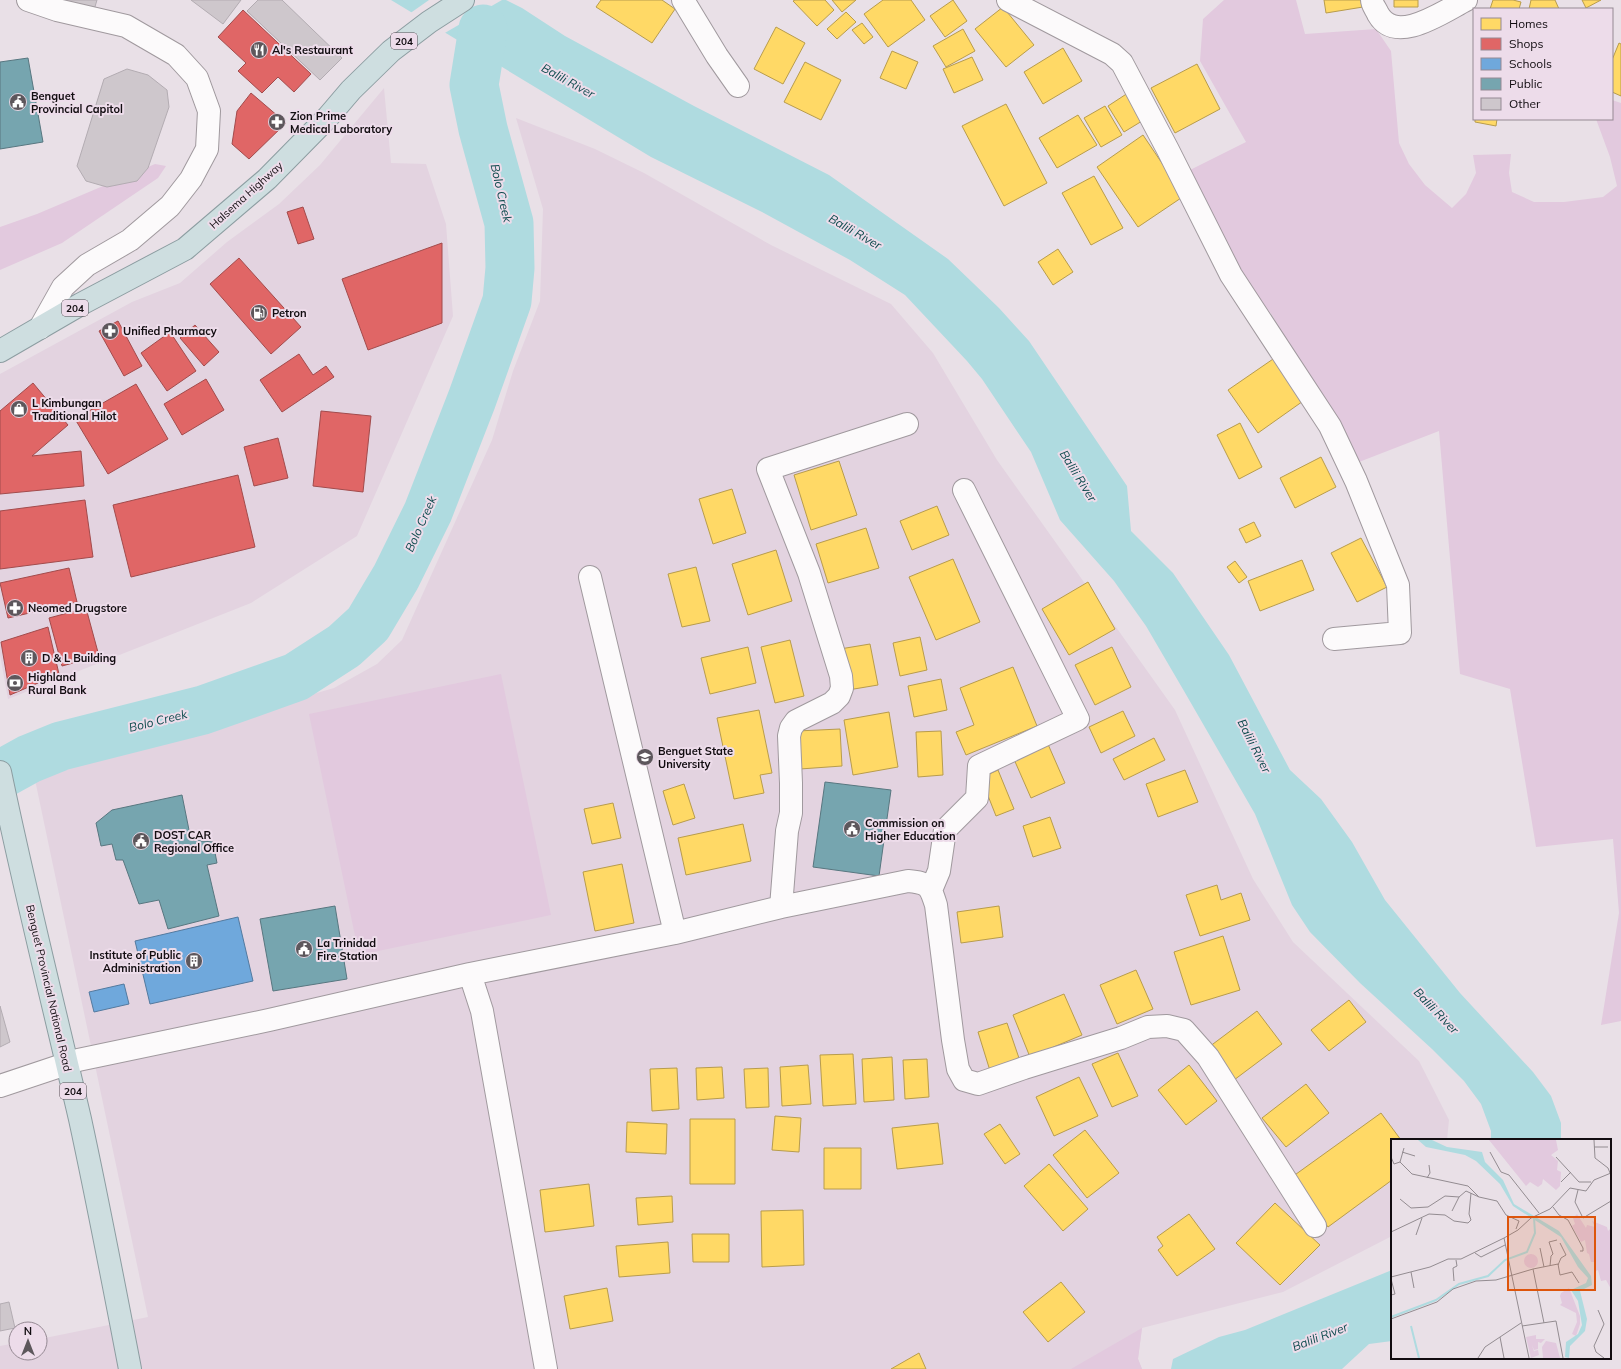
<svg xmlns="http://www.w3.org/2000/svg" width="1621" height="1369" viewBox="0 0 1621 1369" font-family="Mulish,sans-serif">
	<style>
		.built { fill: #e3d3e0 }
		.green { fill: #e2c9de }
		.water { fill: #afdbe0 }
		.pier { fill: #e9e0e7 }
		.homes { fill: #ffd966; stroke: #b89c4c }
		.shops { fill: #e06666; stroke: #a24b4c }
		.schools { fill: #6fa8dc; stroke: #537a9f }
		.public { fill: #76a5af; stroke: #587780 }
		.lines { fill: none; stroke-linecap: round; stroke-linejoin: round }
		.river { stroke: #afdbe0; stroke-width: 49 }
		.building { fill: #cec7cc; stroke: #b3acb2 }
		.minor-casing { stroke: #a0999e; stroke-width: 24 }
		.tertiary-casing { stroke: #a0999e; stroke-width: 24 }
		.trunk-casing { stroke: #8c9da1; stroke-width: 24 }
		.minor { stroke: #fcfafb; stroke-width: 22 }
		.tertiary { stroke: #fcfafb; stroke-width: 22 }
		.trunk { stroke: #cedee0; stroke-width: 22 }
		.labels { text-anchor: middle; stroke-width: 4; stroke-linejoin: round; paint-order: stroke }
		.shield { fill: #eddcea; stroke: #544b52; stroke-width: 1 }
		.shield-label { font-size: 10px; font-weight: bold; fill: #120d11 }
		.poi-label { font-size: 11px; font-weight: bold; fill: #120d11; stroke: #eddcea; text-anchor: start }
		.street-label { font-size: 11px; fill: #120d11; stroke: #eddcea }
		.water-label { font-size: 12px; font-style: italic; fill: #0e4b4e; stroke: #eddcea }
		.inset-river { fill: none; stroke: #afdbe0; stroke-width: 2 }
		.inset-road { fill: none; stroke: #938c91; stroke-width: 1 }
		.view { fill: #dd550c; fill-opacity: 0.15; stroke: #dd550c; stroke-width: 2 }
		.inset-edge { fill: none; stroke: #120d11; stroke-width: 2 }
	</style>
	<rect width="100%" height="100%" fill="#e9e0e7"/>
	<path class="built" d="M384,88L391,163L426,164L446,224L453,316L357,536L251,603L8,699L0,655V374L132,302L180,283L227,242L279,204L320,165Z
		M516,118L595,149L644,173L771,245L891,304L933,353L997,460L1175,710L1253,879L1293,942L1419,1061L1449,1120L1447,1140H1392V1236L1283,1292L1142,1328L1138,1359L1142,1369H0V1346L16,1343V1353H40V1339L148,1317L34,775L334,688L377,664L402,640L492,440L513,371L540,301L543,209Z"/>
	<path class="green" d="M1224,0H1296L1305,34L1376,29L1391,51L1399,143L1409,164L1425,185L1452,208L1466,194L1476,173L1473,155L1511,154L1509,173L1512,192L1534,202H1564L1603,197L1617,186L1610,157L1596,119H1612V100L1621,103V1021L1601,1025L1619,913L1613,839L1536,847L1510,689L1460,674L1439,431L1359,462L1272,315L1234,265L1188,171L1246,142L1200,61L1203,19Z
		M155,164L166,166L158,178L62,243L0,270V227L37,214Z
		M501,674L551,915L359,955L309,714Z
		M1142,1328L1138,1359L1142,1369H1071Z"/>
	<path class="water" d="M391,0H506L522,8L565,36L694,106L829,175L948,259L999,308L1029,341L1127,486L1131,531L1173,573L1229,655L1290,770L1321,799L1352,842L1385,900L1460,993L1533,1072L1551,1096L1561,1123V1140H1491V1131L1481,1104L1464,1081L1432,1049L1360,983L1310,932L1292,905L1255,814L1184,691L1146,626L1114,581L1060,520L1031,452L982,379L967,361L905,295L850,260L762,212L651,157Z
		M1392,1270V1341L1369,1344L1342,1369H1171L1173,1359L1219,1337L1245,1330Z"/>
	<path class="pier" d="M429,0H502L443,34L409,14Z"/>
	<path class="homes" d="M601,0H662L675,9L652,43L596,7Z
		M795,0H825L834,10L817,26L793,1Z
		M832,0H856L842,12Z
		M883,0H911L925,20L888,47L864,14Z
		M953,0L967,21L945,37L930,16Z
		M1324,0H1361L1363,7L1326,13Z
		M1394,0H1418V7H1394Z
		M1493,0H1513L1521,2L1519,9H1490Z
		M1531,0H1555L1559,9H1529Z
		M1582,0H1601L1586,8Z
		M1003,7L1034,45L1006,67L975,29Z
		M846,12L856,22L837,39L827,29Z
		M862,23L873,37L864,44L852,30Z
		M776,27L805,43L783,84L754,69Z
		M963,29L975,51L946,67L933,46Z
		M1619,43L1621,44V96L1612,92V60Z
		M1063,48L1082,81L1043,104L1024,72Z
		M892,51L918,62L906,89L880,78Z
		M972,57L983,80L954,93L943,69Z
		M805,62L841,80L821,120L784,102Z
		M1197,64L1220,109L1175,133L1151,88Z
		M1131,91L1147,118L1124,132L1108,106Z
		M1006,104L1047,183L1004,206L962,126Z
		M1105,106L1122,135L1101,147L1084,118Z
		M1078,115L1097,145L1057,168L1039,138Z
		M1475,119H1497L1496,126L1475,122Z
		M1143,135L1184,196L1138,227L1097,167Z
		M1094,176L1123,228L1091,245L1062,193Z
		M1058,249L1073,272L1053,285L1038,262Z
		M1276,357L1306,399L1258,433L1228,390Z
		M1240,423L1262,467L1239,479L1217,435Z
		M1321,457L1336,487L1295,508L1280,478Z
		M839,461L857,515L811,530L794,475Z
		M732,489L746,533L713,544L699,499Z
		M937,506L949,535L912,550L900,521Z
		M1254,522L1261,536L1246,543L1239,529Z
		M866,528L879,568L828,583L816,544Z
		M1361,538L1387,587L1357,602L1331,553Z
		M776,550L792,601L748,615L732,564Z
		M953,559L980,622L936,640L909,577Z
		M1302,560L1314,590L1260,611L1248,581Z
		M1235,561L1247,577L1239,583L1227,567Z
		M696,567L710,621L682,627L668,574Z
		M1088,582L1115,629L1069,655L1042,609Z
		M920,637L927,670L900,676L893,643Z
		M790,640L804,696L775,703L761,647Z
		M870,644L878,685L848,690L840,649Z
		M748,647L756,683L710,694L701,658Z
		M1112,647L1131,687L1095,705L1075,665Z
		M1013,667L1037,726L966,755L956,732L974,725L960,688Z
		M941,679L947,710L914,717L908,686Z
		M759,710L772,773L760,775L764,793L734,799L717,718Z
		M1123,711L1135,736L1101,753L1089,727Z
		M889,712L898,767L853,775L844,720Z
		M840,729L842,766L800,769L797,731Z
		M941,731L943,775L918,777L916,732Z
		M1154,738L1165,760L1124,780L1113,759Z
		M1047,742L1065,783L1031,798L1013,757Z
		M998,770L1014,809L996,816L981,778Z
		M1185,770L1198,802L1158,817L1146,784Z
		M684,784L695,818L673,825L663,791Z
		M613,803L621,838L592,844L584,809Z
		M1050,817L1061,848L1033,857L1023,826Z
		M743,824L751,861L686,875L678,838Z
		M622,864L634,923L595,931L583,872Z
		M1217,885L1221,900L1241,893L1250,920L1200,936L1186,895Z
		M999,906L1003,937L961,943L957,912Z
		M1223,936L1240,990L1191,1005L1174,952Z
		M1136,970L1153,1009L1117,1024L1100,985Z
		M1064,994L1082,1035L1030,1057L1013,1015Z
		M1349,1000L1366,1022L1329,1051L1311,1030Z
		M1257,1011L1282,1044L1234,1080L1209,1047Z
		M1007,1023L1021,1064L991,1074L978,1032Z
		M1118,1053L1138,1096L1112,1107L1092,1064Z
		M853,1054L856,1104L823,1106L820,1055Z
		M892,1057L894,1100L864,1102L862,1059Z
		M927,1059L929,1097L905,1099L903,1060Z
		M808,1065L811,1104L782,1106L780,1067Z
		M1189,1065L1217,1101L1186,1125L1158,1090Z
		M722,1067L724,1098L697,1100L696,1068Z
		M677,1068L679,1109L652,1111L650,1069Z
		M768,1068L769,1107L746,1108L744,1069Z
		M1079,1077L1098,1116L1054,1136L1036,1097Z
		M1306,1084L1329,1113L1286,1147L1262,1118Z
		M1381,1113L1401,1140H1392V1180L1328,1227L1292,1177Z
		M775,1116L801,1118L799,1152L772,1150Z
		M690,1119H735V1184H690Z
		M627,1122L667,1124L666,1154L626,1152Z
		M938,1123L943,1164L897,1169L892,1128Z
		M1000,1124L1020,1154L1005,1164L984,1134Z
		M1085,1130L1119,1173L1087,1198L1053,1155Z
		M824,1148H861V1189H824Z
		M1049,1164L1088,1209L1063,1231L1024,1186Z
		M589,1184L594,1226L545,1232L540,1190Z
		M672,1196L673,1222L638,1225L636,1198Z
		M1275,1203L1320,1245L1280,1285L1236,1243Z
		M803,1210L804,1265L762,1267L761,1211Z
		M1189,1214L1215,1249L1177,1276L1158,1250L1163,1246L1157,1237Z
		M692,1234H729V1262H693Z
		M668,1242L670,1273L619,1277L616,1246Z
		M1061,1282L1085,1312L1048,1342L1023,1312Z
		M607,1288L613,1321L570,1329L564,1296Z
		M919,1353L926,1369H891Z"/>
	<path class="shops" d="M243,10L311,74L294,92L278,77L262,93L238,71L246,63L218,37Z
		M251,93L286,123L249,159L232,144L237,111Z
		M303,207L314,239L298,244L287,212Z
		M442,243V323L368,350L342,279Z
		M239,258L301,327L271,354L210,284Z
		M118,321L142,366L124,376L99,331Z
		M195,325L219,352L204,366L180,338Z
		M170,332L196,371L167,391L141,353Z
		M299,354L313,375L326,366L334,377L282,412L260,380Z
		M206,379L224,410L182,435L164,404Z
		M33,383L68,425L32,456L81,451L84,486L0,494V411Z
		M136,384L168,439L108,474L75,419Z
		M321,411L371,416L363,492L313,486Z
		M278,438L288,478L254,486L244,447Z
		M238,475L255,547L131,577L113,505Z
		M85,500L93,557L0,569V511Z
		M69,568L77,602L8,618L0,583Z
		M86,608L99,656L62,666L49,618Z
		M48,627L59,674L10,695L1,642Z"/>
	<path class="schools" d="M238,917L253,981L150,1004L135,941Z
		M124,984L129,1004L94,1012L89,992Z"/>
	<path class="public" d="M28,58L43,142L0,149V62Z
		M825,782L891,790L879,876L813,867Z
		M182,795L191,840L213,842L217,863L207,865L219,916L168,929L159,900L139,904L123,860H116L112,844L101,846L96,823L112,810Z
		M335,906L347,979L273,991L260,919Z"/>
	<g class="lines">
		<path class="river" d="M0,775L29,759L61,746L203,710L296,677L344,646L368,624L396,577L428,512L472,399L507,301L510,268L509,223L483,129L474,85L483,29"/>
	</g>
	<path class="building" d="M54,0H97L94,10Z
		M191,0H241L223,24Z
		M258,0H282L342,58L320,80L247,11Z
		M127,69L148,75L167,90L169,107L148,168L137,181L107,187L86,181L77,166L104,79Z
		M0,1006L10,1042L0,1047Z
		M9,1302L15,1328L0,1331V1304Z"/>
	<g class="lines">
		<g class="minor-casing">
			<path id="minor" d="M683,0L717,56L738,86
				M1008,0L1112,54L1122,63L1168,150L1231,275L1330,426L1356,481L1398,585L1400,633L1334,639
				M1372,0C1372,5 1376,9 1378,14C1396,46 1444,11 1466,0
				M590,577L675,933
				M931,890L939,871L945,830L977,798L979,766L1078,719L964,490
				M781,907L787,831L791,813V783L789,736L791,728L796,721L832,703L839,696L842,688L841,676L809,573L768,469L907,424
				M470,974L675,933L781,907L908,881C929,883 930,886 936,905L953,1040L958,1069L964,1080L978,1084L1024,1068L1121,1038L1148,1027L1167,1026L1184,1030L1208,1057L1315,1226
				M0,1086L78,1060L269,1020L470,974L482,1011L546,1369"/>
		</g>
		<g class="tertiary-casing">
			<path id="tertiary" d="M28,0L57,10L126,26L176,55L197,78L209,111L207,149L191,179L170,206L130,240L87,265L63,287L40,328"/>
		</g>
		<g class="trunk-casing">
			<path id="trunk" d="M0,351L81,304L185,249L267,179L328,117L351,90L391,51L429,22L463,0
				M0,772C24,888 53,1003 80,1119C98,1202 114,1286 130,1369"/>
		</g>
		<use href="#minor" class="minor"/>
		<use href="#tertiary" class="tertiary"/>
		<use href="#trunk" class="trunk"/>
	</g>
	<defs>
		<g id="restaurant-disc" transform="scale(0.9)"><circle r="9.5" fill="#5d575c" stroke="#eddcea"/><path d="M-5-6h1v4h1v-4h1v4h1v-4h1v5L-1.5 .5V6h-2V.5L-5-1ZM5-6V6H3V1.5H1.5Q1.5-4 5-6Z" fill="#fff"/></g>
		<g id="civic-disc" transform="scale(0.9)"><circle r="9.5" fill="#5d575c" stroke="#eddcea"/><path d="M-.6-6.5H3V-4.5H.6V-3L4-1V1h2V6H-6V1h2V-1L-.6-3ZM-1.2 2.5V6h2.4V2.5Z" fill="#fff"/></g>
		<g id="pharmacy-disc" transform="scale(0.9)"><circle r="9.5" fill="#5d575c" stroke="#eddcea"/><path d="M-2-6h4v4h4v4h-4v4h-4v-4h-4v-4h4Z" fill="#fff"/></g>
		<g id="fuel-disc" transform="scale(0.9)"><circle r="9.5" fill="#5d575c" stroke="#eddcea"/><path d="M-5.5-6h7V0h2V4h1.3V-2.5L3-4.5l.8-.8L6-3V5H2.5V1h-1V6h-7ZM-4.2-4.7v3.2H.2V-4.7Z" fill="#fff"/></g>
		<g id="shop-disc" transform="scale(0.9)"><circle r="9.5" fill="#5d575c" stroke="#eddcea"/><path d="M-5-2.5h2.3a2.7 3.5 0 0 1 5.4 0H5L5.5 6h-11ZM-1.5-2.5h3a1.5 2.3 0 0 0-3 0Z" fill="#fff"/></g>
		<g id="building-disc" transform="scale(0.9)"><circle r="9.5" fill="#5d575c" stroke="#eddcea"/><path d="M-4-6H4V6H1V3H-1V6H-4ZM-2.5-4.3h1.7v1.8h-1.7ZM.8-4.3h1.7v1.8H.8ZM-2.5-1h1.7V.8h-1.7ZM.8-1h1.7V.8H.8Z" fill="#fff"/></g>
		<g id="bank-disc" transform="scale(0.9)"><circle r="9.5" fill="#5d575c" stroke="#eddcea"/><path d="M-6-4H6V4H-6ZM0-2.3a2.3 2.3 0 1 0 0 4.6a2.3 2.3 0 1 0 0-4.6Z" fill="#fff"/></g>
		<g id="university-disc" transform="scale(0.9)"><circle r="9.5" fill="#5d575c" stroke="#eddcea"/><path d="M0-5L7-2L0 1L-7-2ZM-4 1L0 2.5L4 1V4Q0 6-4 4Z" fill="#fff"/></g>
	</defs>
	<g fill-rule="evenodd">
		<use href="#restaurant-disc" x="259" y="50"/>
		<use href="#civic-disc" x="18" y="102"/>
		<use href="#pharmacy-disc" x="277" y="122"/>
		<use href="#fuel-disc" x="259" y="313"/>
		<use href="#pharmacy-disc" x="110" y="331"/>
		<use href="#shop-disc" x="19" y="409"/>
		<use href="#pharmacy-disc" x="15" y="608"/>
		<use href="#building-disc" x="29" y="658"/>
		<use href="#bank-disc" x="15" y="683"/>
		<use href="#university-disc" x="645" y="757"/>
		<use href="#civic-disc" x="852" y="829"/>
		<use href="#civic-disc" x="141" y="841"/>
		<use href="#civic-disc" x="304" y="949"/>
		<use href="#building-disc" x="194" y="961"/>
	</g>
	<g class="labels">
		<g class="shield">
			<rect x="391" y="33" width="26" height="16" rx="3"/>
			<rect x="62" y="300" width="26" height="16" rx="3"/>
			<rect x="60" y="1083" width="26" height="16" rx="3"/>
		</g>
		<g class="shield-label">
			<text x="404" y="45">204</text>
			<text x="75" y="312">204</text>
			<text x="73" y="1095">204</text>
		</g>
		<g class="poi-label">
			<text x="272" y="54">Al's Restaurant</text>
			<text x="31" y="100">Benguet<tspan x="31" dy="13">Provincial Capitol</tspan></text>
			<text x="290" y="120">Zion Prime<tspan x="290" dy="13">Medical Laboratory</tspan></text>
			<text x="272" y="317">Petron</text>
			<text x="123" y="335">Unified Pharmacy</text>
			<text x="32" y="407">L Kimbungan<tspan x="32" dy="13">Traditional Hilot</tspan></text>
			<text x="28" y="612">Neomed Drugstore</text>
			<text x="42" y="662">D &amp; L Building</text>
			<text x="28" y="681">Highland<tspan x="28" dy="13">Rural Bank</tspan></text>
			<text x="658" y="755">Benguet State<tspan x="658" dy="13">University</tspan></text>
			<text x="865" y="827">Commission on<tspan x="865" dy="13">Higher Education</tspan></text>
			<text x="154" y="839">DOST CAR<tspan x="154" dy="13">Regional Office</tspan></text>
			<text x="317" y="947">La Trinidad<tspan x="317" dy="13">Fire Station</tspan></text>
			<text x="181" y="959" text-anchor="end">Institute of Public<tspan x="181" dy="13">Administration</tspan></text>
		</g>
		<g class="street-label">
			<text transform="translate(246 195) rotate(-42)" y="4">Halsema Highway</text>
			<text transform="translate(49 988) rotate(77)" y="4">Benguet Provincial National Road</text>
		</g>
		<g class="water-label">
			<text transform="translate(568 81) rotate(29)" y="4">Balili River</text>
			<text transform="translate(501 193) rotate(77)" y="4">Bolo Creek</text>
			<text transform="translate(855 232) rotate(30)" y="4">Balili River</text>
			<text transform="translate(1078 476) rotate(58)" y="4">Balili River</text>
			<text transform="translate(421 524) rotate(-66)" y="4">Bolo Creek</text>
			<text transform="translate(158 721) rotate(-14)" y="4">Bolo Creek</text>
			<text transform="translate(1254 746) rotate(63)" y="4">Balili River</text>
			<text transform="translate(1436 1011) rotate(46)" y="4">Balili River</text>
			<text transform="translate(1320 1337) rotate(-21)" y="4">Balili River</text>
		</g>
	</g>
	<g transform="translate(1391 1139)">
		<rect width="220" height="220" fill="#e9e0e7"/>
		<path d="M98,1H165L167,11L160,16L167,22L166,31L170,33L169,47L165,51L152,40L151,45L147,48L139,43L135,47ZM186,75L195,89L196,86L204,88L201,82L216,88L217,92L220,89V150L215,141L210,142L207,131L203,133L204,123H200L198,115L196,114L194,101L190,103L181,87L184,85L182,79ZM133 122a7 7 0 1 1 14 0a7 7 0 1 1-14 0ZM178,149L189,177V185L185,197L181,195L186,183L185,174L169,166L171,164L169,157L170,154ZM145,196V200H154L150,204L147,203V210L143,211L141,206L144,216L143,212L147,211L148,216L140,219L135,198ZM155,202L165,204L169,219H152L151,208Z" fill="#e2c9de"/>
		<path d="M27,1H41L56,8L91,13L94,23L112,41L123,65L168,92L200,137L201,146L189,152L196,180L194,192L179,207L178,219L174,218L175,203L187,195L191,186L187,162L180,151L195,144L197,139L187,128L170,98L122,67L109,45L85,22L74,16L35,8Z" fill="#afdbe0"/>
		<path class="inset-river" d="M0,178L45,161L68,145L97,137L114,121L136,113L144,94L143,79M20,187L28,219"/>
		<path class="inset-road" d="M203,1L204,19L217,29L219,34M203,8H217M11,13L24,17M99,13L110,33L118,36L148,74M0,18L3,25L9,23L21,35L77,47L88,58L106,62L115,76L128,82L125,90M165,18L188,43H200M9,23L13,9M36,39L39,34L38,26M170,43L180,33M187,51L184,63L192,79L220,62M9,60L20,69L37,68L54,57L68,58L75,52L88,58M162,68L168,76L177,81L192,109V112H189M61,72L68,58M0,93L38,75L54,76L63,82L77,84L80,81L78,75L80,54M25,96L31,79M149,109L153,128M84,114L90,118L114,106M167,126L170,119L175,116L169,104M159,127L160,117L162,115L158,103L166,101M142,130L167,125L169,136L181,133L188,144M20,133L23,149M0,138L39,128L57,120H70L113,99M0,140L4,155L0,156M63,142L62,129L66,127L65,121M207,171L213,185L203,207L205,213L213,219M0,180L46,163L62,150L85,142L105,141L142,130L153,184M131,187L165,182L172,219M109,198L113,219M87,219L94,208L130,184M138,219L113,99L127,91L140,79L159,70L179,49L195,52L203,41L220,34"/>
		<path class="view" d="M117,78H204V151H117Z"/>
		<rect width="220" height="220" class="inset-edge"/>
	</g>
	<rect x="1473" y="8" width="140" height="112" fill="#eddcea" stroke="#958993"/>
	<rect x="1481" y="18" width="20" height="12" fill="#ffd966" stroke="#958993"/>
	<text x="1509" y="28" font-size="12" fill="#120d11">Homes</text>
	<rect x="1481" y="38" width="20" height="12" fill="#e06666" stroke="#958993"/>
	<text x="1509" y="48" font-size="12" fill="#120d11">Shops</text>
	<rect x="1481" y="58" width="20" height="12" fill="#6fa8dc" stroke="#958993"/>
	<text x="1509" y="68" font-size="12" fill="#120d11">Schools</text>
	<rect x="1481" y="78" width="20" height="12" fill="#76a5af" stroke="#958993"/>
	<text x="1509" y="88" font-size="12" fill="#120d11">Public</text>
	<rect x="1481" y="98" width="20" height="12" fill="#cec7cc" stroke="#958993"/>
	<text x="1509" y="108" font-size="12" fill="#120d11">Other</text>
	<g transform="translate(28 1341)"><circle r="19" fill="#eddcea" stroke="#958993"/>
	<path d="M0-3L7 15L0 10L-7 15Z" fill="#5d575c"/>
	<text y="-6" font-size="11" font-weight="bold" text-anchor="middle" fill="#120d11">N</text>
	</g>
</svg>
